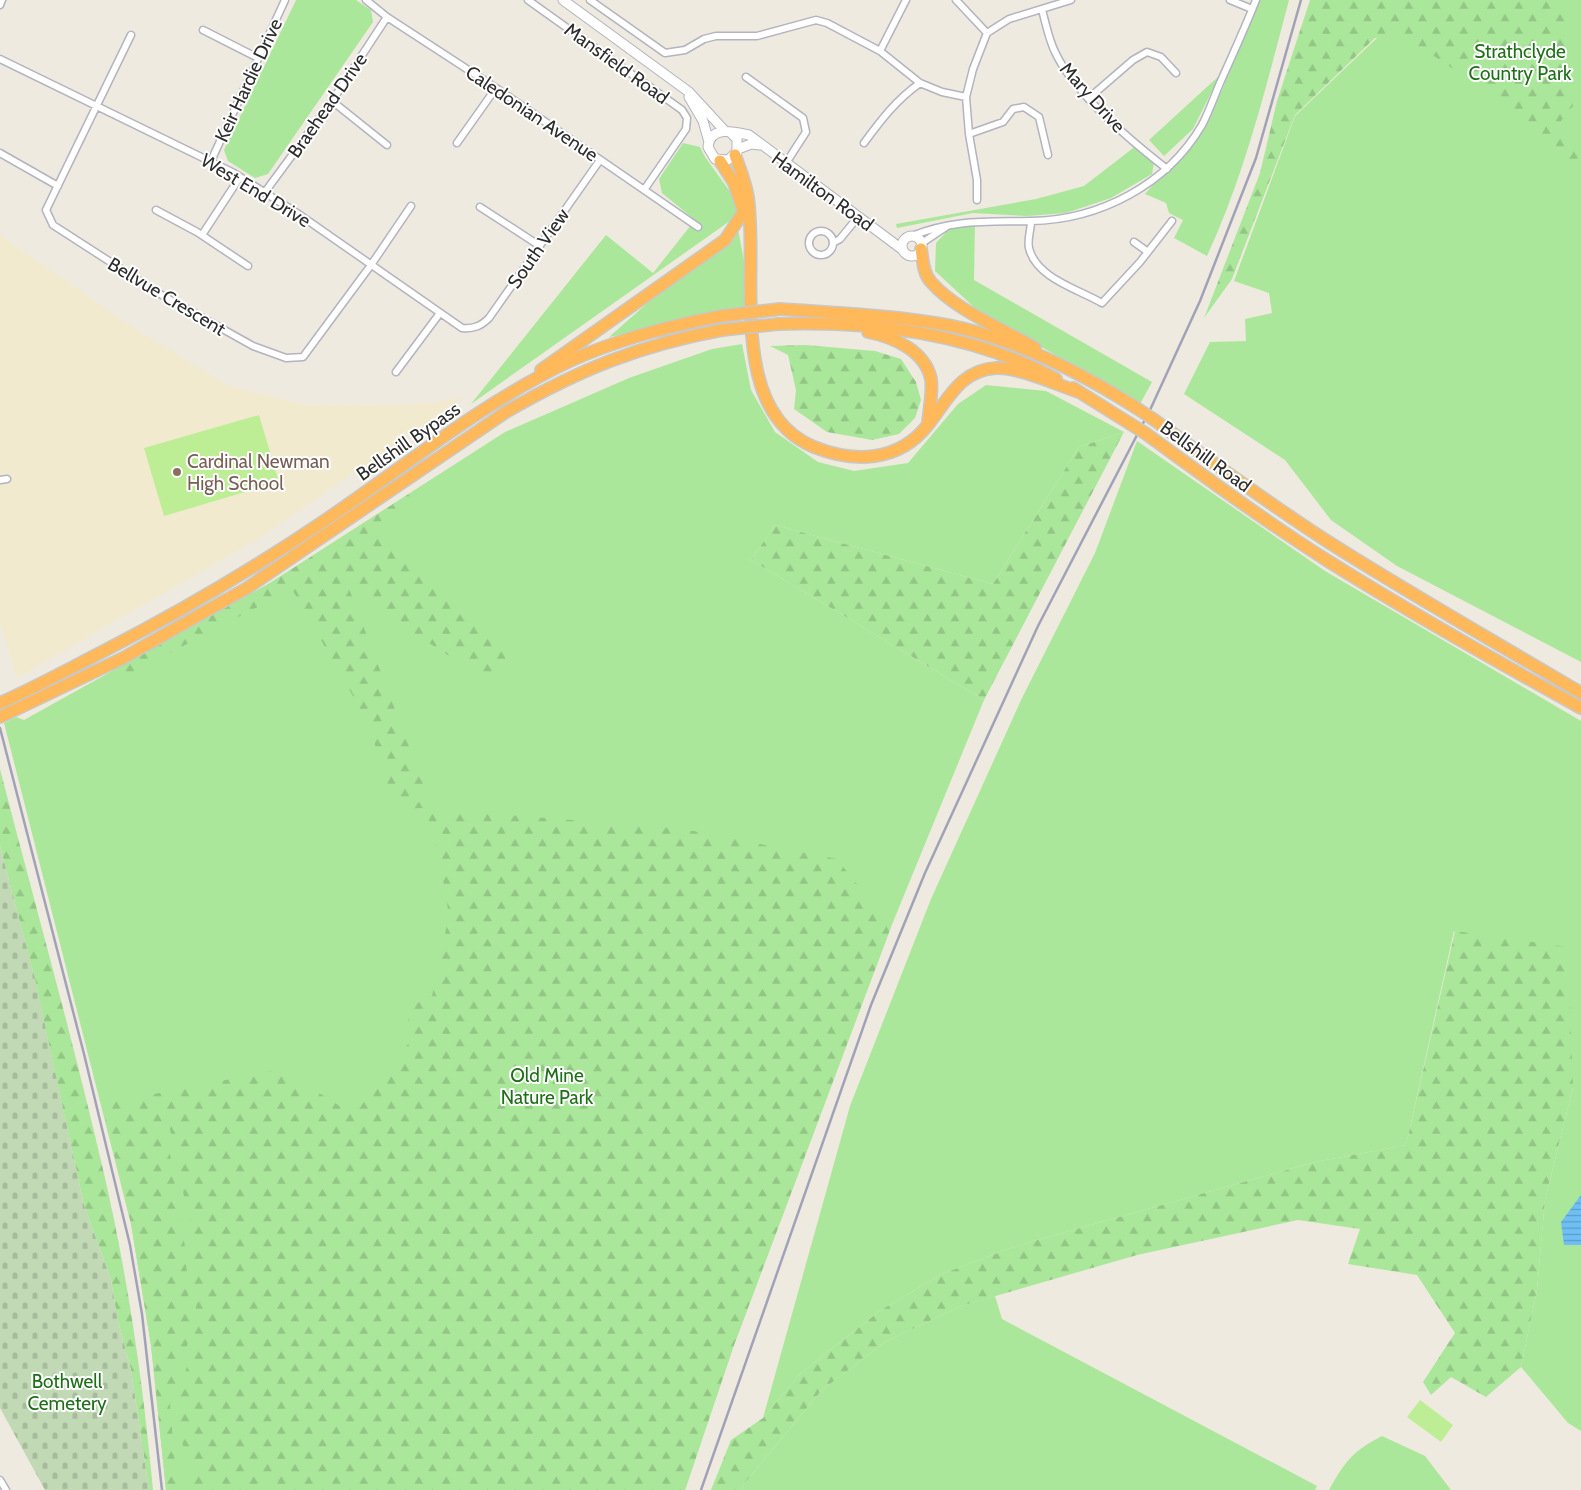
<svg xmlns="http://www.w3.org/2000/svg" width="1581" height="1490" viewBox="0 0 1581 1490" font-family="Cabin,sans-serif">
	<style>
		.education { fill: #f1eacf }
		.grass { fill: #aae79a }
		.forest { fill: url(#forest-firs) }
		.cemetery { fill: url(#cemetery-stones) }
		.pitch { fill: #bdee96 }
		.water { fill: url(#water-rules) }
		.lines { fill: none; stroke-linecap: round; stroke-linejoin: round }
		.street-casing { stroke: #b3b3c1; stroke-width: 9 }
		.secondary-casing { stroke: #b3b3c1; stroke-width: 11 }
		.highway-casing { stroke: #c8c8c8; stroke-width: 14 }
		.street { stroke: #fff; stroke-width: 6 }
		.secondary { stroke: #fff; stroke-width: 9 }
		.highway { stroke: #ffb85a; stroke-width: 11 }
		.rail { stroke: #a1a2b8; stroke-width: 2.5 }
		.highway-bridge-casing { stroke: #c8c8c8; stroke-width: 14; stroke-linecap: butt }
		.highway-bridge { stroke: #ffb85a; stroke-width: 11 }
		.education-dot { fill: #8d6e63; stroke: #fff; stroke-width: 2 }
		.labels { text-anchor: middle; stroke-width: 4; stroke-linejoin: round; paint-order: stroke }
		.park-label { font-size: 19px; fill: #1e6f18; stroke: #fff }
		.street-label { font-size: 19px; fill: #2d2d2d; stroke: #fff }
		.education-label { font-size: 19px; fill: #785e54; stroke: #fff; text-anchor: start }
	</style>
	<defs>
		<pattern id="forest-firs" width="22" height="20" patternUnits="userSpaceOnUse" patternTransform="scale(1.25)"><rect width="22" height="20" fill="#aae79a"/><path d="M5 1l3.5 6h-7zM16 11l3.5 6h-7z" fill="#93c685"/></pattern>
		<pattern id="cemetery-stones" width="16" height="16" patternUnits="userSpaceOnUse" patternTransform="scale(1.25)"><rect width="16" height="16" fill="#c2d9b6"/><path d="M2 7V4a2 2 0 0 1 4 0v3zM10 15v-3a2 2 0 0 1 4 0v3z" fill="#a7bb9d"/></pattern>
		<pattern id="water-rules" width="6" height="5" patternUnits="userSpaceOnUse" patternTransform="scale(1.25)"><rect width="6" height="5" fill="#6fbff4"/><path d="M0 2.5h6" fill="none" stroke="#5c9cc6"/></pattern>
	</defs>
	<rect width="100%" height="100%" fill="#efeadf"/>
	<path class="education" d="M0,235L131,326L229,386L308,405L425,404L464,397L258,539L17,678L0,624Z"/>
	<path class="grass" d="M296,0H356L371,10L373,22L268,174L255,178L228,161L224,150Z
		M1260,0H1289C1266,87 1245,174 1207,256L1174,238L1183,220L1169,213L1166,203L1145,194L1208,123Z
		M1391,0H1581V662L1397,566L1331,520L1285,460L1184,394L1210,342L1246,341L1245,319L1272,313L1269,293L1234,281L1295,116L1380,35Z
		M1220,75L1193,129L1164,156L1149,140Z
		M683,143L700,147L705,157L744,211L471,404L606,235L653,273L695,220L662,193L659,179Z
		M1137,145L1154,162L1152,174L1111,198L1066,213L1027,216L973,213L897,228L896,224L1036,199L1084,186Z
		M975,223L974,280L1152,382L1140,404L976,309L935,271L936,243L951,227Z
		M737,224L753,308L609,337Z
		M742,344L751,390L775,432L818,462L854,471L908,463L958,404L986,385L1046,391L1124,432L1079,447L993,584L775,525L751,560L984,700L891,927L734,1345L685,1490H166L151,1345L131,1224L4,723L16,717L24,720L270,583L505,432L629,378L712,349Z
		M1137,441L1325,571L1581,721V1431L1568,1423L1521,1367L1537,1290L1545,1200L1573,1087L1454,931L1406,1145L1315,1162L1016,1246L942,1274L881,1310L800,1374L763,1418L850,1106L931,899L1022,698L1095,553Z
		M995,1296L1002,1319L1317,1486L1315,1490H741L744,1484L821,1391L885,1342L961,1306Z
		M1382,1436L1425,1456L1451,1490H1329C1345,1461 1353,1451 1382,1436Z"/>
	<path class="forest" d="M1310,0H1565L1569,30L1567,76L1573,106L1561,121L1581,156V180L1535,135L1464,76L1422,48L1393,36L1375,38L1295,115L1232,279L1204,318L1260,173L1277,101Z
		M806,345L875,351L901,359L916,382L921,400L915,418L899,434L872,440L827,432L794,409L796,390L788,355L770,346Z
		M1124,432L984,700L751,560L775,525L993,584L1079,447Z
		M440,474L369,531L517,662L500,673L495,685L369,605L355,578L348,586L433,809L683,829L837,859L891,927L734,1345L685,1490H272L274,1485L265,1490H195L175,1416L197,1324L191,1230L167,1115L153,1103L149,1095L281,1069L354,1115L411,1040L406,1004L432,996L449,915L438,851L425,808L396,809L367,721L292,589L126,676L121,666L270,583Z
		M0,769C34,901 71,1032 102,1165C127,1271 143,1381 153,1490H149L131,1370L117,1317L111,1280L84,1205L34,976L0,846Z
		M1455,931L1568,947L1573,1087L1545,1200L1537,1290L1521,1367L1486,1397L1451,1377L1431,1395L1423,1382L1455,1333L1417,1275L1348,1264L1360,1229L1298,1220L1137,1255L961,1306L885,1342L821,1391L744,1484L741,1490H711L731,1440L763,1418L800,1374L881,1310L942,1274L1016,1246L1315,1162L1406,1145Z
		M141,1096L161,1117L167,1135L185,1247L191,1332L170,1404L177,1490H166L151,1345L131,1224L102,1105Z"/>
	<path class="cemetery" d="M0,846L35,979L84,1205L111,1280L117,1317L131,1370L149,1490H45L0,1408Z"/>
	<path class="pitch" d="M259,415L279,482L164,516L144,448Z
		M1420,1400L1453,1425L1441,1442L1407,1417Z"/>
	<path class="water" d="M1581,1195V1245H1564L1561,1222Z"/>
	<g class="lines">
		<g class="street-casing">
			<path id="street" d="M366,0L387,17L496,88L698,227
				M528,0L682,110L687,118L686,129L644,190
				M590,0L665,53L685,50L704,39L716,36H757L816,20L827,23L880,51L920,83L942,92L966,97
				M956,0L987,33
				M1230,0L1252,9
				M0,5L2,0
				M1042,10C1046,24 1049,41 1056,54C1076,95 1131,141 1167,169
				M203,30L258,58
				M131,35L46,210L53,225L160,294L253,346L286,358L303,357L371,265L411,206
				M880,51L906,0
				M0,59L234,173L297,213L462,328C474,329 481,326 489,318L600,160
				M746,77L803,118L806,132L786,163
				M1089,98L1133,60L1147,52L1161,57L1176,73
				M332,101L387,145
				M969,134L1003,122L1013,109L1024,107L1039,117L1048,155
				M457,143L496,88
				M864,143C881,120 896,100 920,83
				M0,153L58,186
				M211,161L285,0
				M265,192L332,101L387,17
				M977,200V180L969,134L966,97L973,69L987,33L1009,19L1071,0
				M480,207L540,246
				M156,210L197,232L248,266
				M1031,221C1031,230 1027,240 1029,248C1036,278 1078,289 1102,303L1140,262L1172,221
				M809 243a12 12 0 1 1 24 0a12 12 0 1 1-24 0Z
				M202,235L240,177
				M912,236C953,219 987,222 1031,221C1099,220 1167,185 1202,125C1209,112 1214,97 1220,83C1232,56 1245,28 1256,0
				M1134,242L1148,252
				M833,243L840,239L858,217
				M922,243L946,227
				M396,372L440,313
				M0,480L7,479
				M0,1480L6,1490"/>
		</g>
		<g class="secondary-casing">
			<path id="secondary" d="M563,0L689,92L725,131
				M689,97L703,121L709,142
				M730,132L737,139V152L728,160L715,159L708,147C710,125 734,132 749,135L903,250
				M738,149L751,144L760,145
				M902 246a10 10 0 1 1 20 0a10 10 0 1 1-20 0Z"/>
		</g>
		<g class="highway-casing">
			<path id="highway" d="M735,155C740,169 746,183 748,198C759,272 726,411 814,447C854,463 898,462 927,426C947,402 959,370 996,368C1019,367 1057,385 1079,392
				M720,161L734,183L744,213
				M921,249C923,260 923,274 931,282C955,310 1003,329 1035,348
				M780,309C836,313 892,315 947,325C1014,338 1078,371 1135,407
				M778,324C873,321 972,333 1056,379
				M868,332C894,337 925,351 931,379C933,393 929,409 928,423
				M541,370L725,240L744,211
				M1073,388L1129,423
				M1153,419C1211,461 1269,504 1330,543C1412,595 1497,643 1581,693
				M1145,433C1205,477 1265,521 1328,561C1411,613 1496,661 1581,708
				M0,703C34,688 67,670 100,653C176,614 250,571 321,523C403,468 481,403 570,361C618,339 669,326 721,316
				M0,717L123,658L247,588L506,412C578,370 640,345 722,330"/>
		</g>
		<use href="#street" class="street"/>
		<use href="#secondary" class="secondary"/>
		<use href="#highway" class="highway"/>
		<path class="rail" d="M0,728L84,1054L130,1245L142,1314L162,1490
			M701,1490L871,1005L925,873L1038,626L1150,410L1200,301L1256,158L1301,0"/>
		<g class="highway-bridge-casing">
			<path id="highway-bridge" d="M721,316L780,309
				M722,330L778,324
				M1135,407L1153,419
				M1129,423L1145,433"/>
		</g>
		<use href="#highway-bridge" class="highway-bridge"/>
	</g>
	<circle class="education-dot" cx="177" cy="472" r="5"/>
	<g class="labels">
		<g class="park-label">
			<text x="1520" y="58">Strathclyde<tspan x="1520" dy="22">Country Park</tspan></text>
			<text x="547" y="1082">Old Mine<tspan x="547" dy="22">Nature Park</tspan></text>
			<text x="67" y="1388">Bothwell<tspan x="67" dy="22">Cemetery</tspan></text>
		</g>
		<g class="street-label">
			<text transform="translate(617 63) rotate(36)" y="7">Mansfield Road</text>
			<text transform="translate(248 80) rotate(-65)" y="7">Keir Hardie Drive</text>
			<text transform="translate(1093 97) rotate(48)" y="7">Mary Drive</text>
			<text transform="translate(327 105) rotate(-55)" y="7">Braehead Drive</text>
			<text transform="translate(532 113) rotate(34)" y="7">Caledonian Avenue</text>
			<text transform="translate(256 190) rotate(31)" y="7">West End Drive</text>
			<text transform="translate(823 191) rotate(36)" y="7">Hamilton Road</text>
			<text transform="translate(538 248) rotate(-55)" y="7">South View</text>
			<text transform="translate(167 296) rotate(31)" y="7">Bellvue Crescent</text>
			<text transform="translate(408 441) rotate(-35)" y="7">Bellshill Bypass</text>
			<text transform="translate(1206 456) rotate(36)" y="7">Bellshill Road</text>
		</g>
		<g class="education-label">
			<text x="187" y="468">Cardinal Newman<tspan x="187" dy="22">High School</tspan></text>
		</g>
	</g>
</svg>
